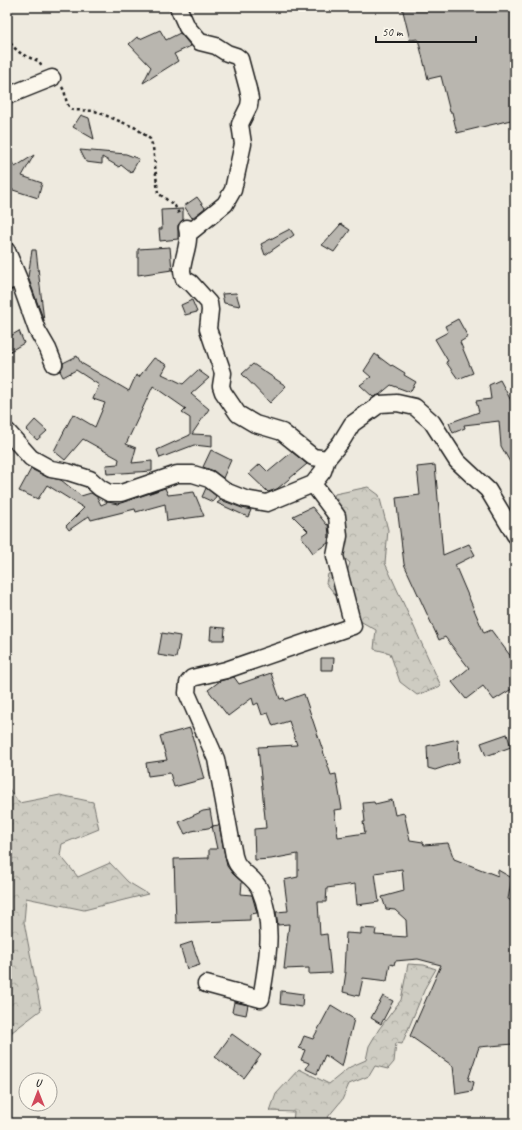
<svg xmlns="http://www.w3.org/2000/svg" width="522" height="1130" viewBox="0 0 522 1130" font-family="Caveat,sans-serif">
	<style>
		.forest { fill: url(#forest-crowns); stroke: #75746f }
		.building { fill: #b9b6af; stroke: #1c1c1c }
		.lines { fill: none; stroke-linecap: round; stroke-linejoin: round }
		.street-casing { stroke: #1c1c1c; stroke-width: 19 }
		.path { stroke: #1c1c1c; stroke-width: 2.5; stroke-dasharray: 3 3; stroke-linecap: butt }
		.street { stroke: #fbf7ec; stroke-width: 16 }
	</style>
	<defs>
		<pattern id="forest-crowns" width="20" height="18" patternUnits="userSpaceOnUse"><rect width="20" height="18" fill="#ceccc2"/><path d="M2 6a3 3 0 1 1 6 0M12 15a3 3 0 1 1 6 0" fill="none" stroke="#b0afa6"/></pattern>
	</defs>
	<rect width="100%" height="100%" fill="#eeeadf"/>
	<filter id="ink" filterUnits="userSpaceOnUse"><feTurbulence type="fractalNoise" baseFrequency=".025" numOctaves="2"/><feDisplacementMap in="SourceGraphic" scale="8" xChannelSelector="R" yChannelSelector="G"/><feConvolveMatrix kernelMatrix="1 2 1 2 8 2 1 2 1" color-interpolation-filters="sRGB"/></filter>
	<g filter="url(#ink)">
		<path class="forest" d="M368,487L379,495L388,530L385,563L441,686L417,695L400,682L390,653L374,649L376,630L353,617L326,583L328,574L347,572L350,563L333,548L332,500L335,494Z
			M7,786L19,803L60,795L93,802L99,829L62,844L60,855L78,877L110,863L128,882L148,894L84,910L26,898L24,922L41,1010L12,1032L7,1040V1034L12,1031L7,1016Z
			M408,964L424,965L436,969L426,986L402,1044L396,1043L394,1062L388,1069L375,1066L369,1076L349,1084L342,1100L323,1123H293L294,1112L270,1111L276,1094L299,1069L329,1084L350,1067L366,1060L369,1046L379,1029L401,1000Z"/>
		<path class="building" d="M402,7H515V119L457,133L452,112H450L441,76L428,79L418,39L410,40Z
			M160,30L166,40L180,33L191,46L174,54L178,61L143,83L151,67L129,44L137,37L140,39Z
			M81,115L89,118L94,139L73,127Z
			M80,150L126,154L139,159L131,173L121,165L119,167L102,157V164L86,162Z
			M7,155L15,167L34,155L22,176L42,183L38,198L13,190L7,192Z
			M197,197L205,208L192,218L184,206Z
			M183,209V220L178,225V239L160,241L159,229H162L161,210Z
			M341,224L350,230L334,252L322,245Z
			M290,229L294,235L265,255L261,244Z
			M170,247L172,270L138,275V249Z
			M32,250H36L44,321L28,277Z
			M236,293L240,306L224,303L222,294Z
			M192,300L197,312L185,315L181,305Z
			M458,319L468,337L460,342L473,373L458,379L446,362L448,361L435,339L448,332L445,326Z
			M19,331L24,343L7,353V338Z
			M375,354L391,366L392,365L405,373L404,375L416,382L410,392L391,385L379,395L373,397L360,385L371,377L364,371Z
			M77,356L81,363L129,391L136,375L139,377L154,358L167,365L162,374L183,384L198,370L209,378L191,394L209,409L192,434L212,435V447L194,445L160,458L157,450L190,435V418L182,413L186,409L153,386L126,444L136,448L132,463L152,461V471L107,474L106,465L118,464L119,459L83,439L65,460L54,451L73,414L95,427L105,403L93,399L99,385L76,370L63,377L60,371L63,366V363Z
			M253,364L286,386L270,403L242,374Z
			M500,380L515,408V471L501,446L499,421L464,425L465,428L453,433L449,423L479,412L476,401L491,399L489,385Z
			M35,420L47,431L37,440L26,430Z
			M211,450L231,460L223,478L214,471L203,467Z
			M292,452L307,464L277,489L268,492L249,474L260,464L268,472Z
			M435,465L443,555L469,544L475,555L455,565L484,633L491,630L515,662V687L494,700L483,686L466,699L452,682L469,668L445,637L439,640L404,564L396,498L420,495L417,467Z
			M31,469L47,477L61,480L81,496L91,493L97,497L101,505L108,502L118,504L165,488L168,495L194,492L204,516L167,521L165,504L136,512L135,509L91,520L89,516L69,530L66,526L84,508L47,485L38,499L19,491Z
			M206,488L216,496L213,502L202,497Z
			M221,500L242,508L251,510L248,517L217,503Z
			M312,507L327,525L328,524L329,536L328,543L313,553L301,536L308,531L293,516Z
			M211,627L225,628L224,640H210Z
			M162,633L180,636L176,658L158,655Z
			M321,658H334L333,670H321Z
			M271,673L280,699L284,698L285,701L304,694L331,775L336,774L342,809L334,810L338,837L365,833L363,822H365L363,803L374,802L375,804L392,800L395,815L404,813L410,840L423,842L424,845L448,843L454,859L498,876V870L512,878L508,899L515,903V934L512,943L515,946V987L512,996L515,997V1038L513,1044L479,1047L468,1080L474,1082L472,1091L456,1094L453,1066L410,1036L441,965L418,959L395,961L394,965L390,964L387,981L363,978L359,996L343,992L346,972H344L346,933L361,934V928L376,929L375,935L407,937L406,920L395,910L386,909L382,897L404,891L402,869L375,873L379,902L357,905L355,884L327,888L326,902H318L320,935L327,934L331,973L309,974V968L284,969L289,924L278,925L276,912L288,911L284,880L298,877V854L271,859L255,860L254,829L266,828L258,747L297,745L289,721L273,726L268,713L262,715L258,703L254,705L252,698L228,716L208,690L220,681L234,677L239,684Z
			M190,728L204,779L174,787L170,773L148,776L146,763L167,760L160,736Z
			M507,734L511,747L486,756L481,743Z
			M458,739L459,762L435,770L428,768L427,746Z
			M210,810L213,827L192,831L185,834L179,822L203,811Z
			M219,825L227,866L233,874L242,882L241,894L252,895L257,913L250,914V920L176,923L174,859L209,858V849H217L212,826Z
			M192,942L200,965L187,969L180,946Z
			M281,991L303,994L302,1007L280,1004Z
			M383,996L393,1001L381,1024L371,1018Z
			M234,1002L248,1005L246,1015L232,1012Z
			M331,1005L354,1019L342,1067L325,1055L317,1074L306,1069L309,1063L301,1060L305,1050L299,1048L304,1036L313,1039Z
			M232,1034L261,1055L244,1078L215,1057Z"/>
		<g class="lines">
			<g class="street-casing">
				<path id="street" d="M178,7L187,27L200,42L216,46L227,53L236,56L240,59L248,89L250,99L249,106L240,124L243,144L233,190L225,204L188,234
					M7,96L52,78
					M187,228C191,242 183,256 182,270C182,273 183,276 184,279L191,283L209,303L210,310L208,329L223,373L221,386L223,392L238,414L255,424L282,432L313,457L327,459
					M7,251L18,277L7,282
					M18,277L37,330L48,349L54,364
					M7,431L31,458L51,469L68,472L90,479L100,488L109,493H121L177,474H193L209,479L225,491L245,499L267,503L313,484L323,471L327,459L341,442L352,424L380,404L397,403L415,407L432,422L457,461L488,490L515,535
					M206,984L261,999C267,963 275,925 260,890C256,879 244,874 238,865C236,863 235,859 234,856L216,759L187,693L188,683L192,678L226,670L353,626L335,556L339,536L337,516L313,484"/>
			</g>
			<path class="path" d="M7,38C16,52 23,56 39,61L42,66
				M62,87C68,96 63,103 73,110L95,111L136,128L150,139L153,147L158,193L175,206L180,216"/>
			<use href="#street" class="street"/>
		</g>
	</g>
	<rect width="522" height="1130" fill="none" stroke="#fbf7ec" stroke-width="24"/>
	<rect x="12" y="12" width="498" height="1106" fill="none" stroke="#1c1c1c" stroke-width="1.5" filter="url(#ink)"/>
	<g transform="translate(38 1092)"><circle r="19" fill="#fbf7ec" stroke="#a29f99"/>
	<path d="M0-3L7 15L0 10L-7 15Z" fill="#d1495b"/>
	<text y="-6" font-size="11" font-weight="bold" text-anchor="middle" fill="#1c1c1c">U</text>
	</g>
	<path d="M376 36v6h100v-6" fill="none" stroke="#1c1c1c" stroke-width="2"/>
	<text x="382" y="36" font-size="12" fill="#1c1c1c" stroke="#fbf7ec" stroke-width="3" paint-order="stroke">50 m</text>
</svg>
